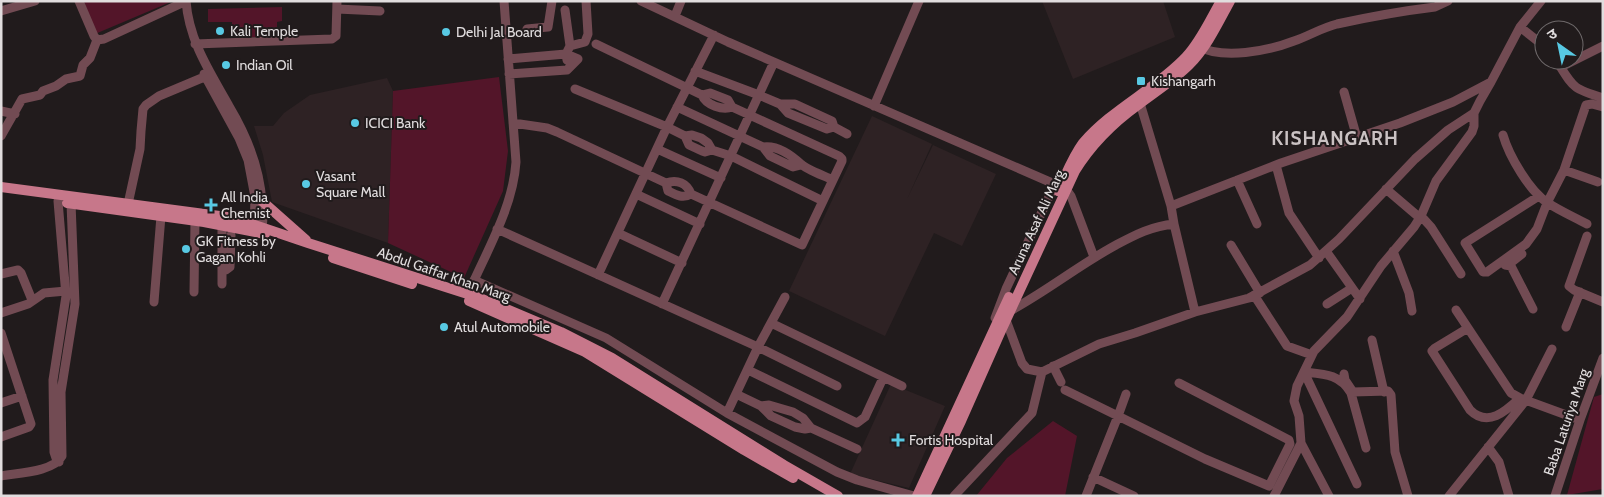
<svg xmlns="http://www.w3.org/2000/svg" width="1604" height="497" viewBox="0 0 1604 497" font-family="Cabin,'Noto Sans Devanagari',sans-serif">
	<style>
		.built { fill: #2e2224 }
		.green { fill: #531529 }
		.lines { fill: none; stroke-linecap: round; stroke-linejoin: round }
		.minor { stroke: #724b53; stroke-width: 9 }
		.major { stroke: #c7778a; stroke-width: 10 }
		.poi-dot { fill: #58c9e3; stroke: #211b1c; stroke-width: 2 }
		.labels { text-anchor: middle; stroke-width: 4; stroke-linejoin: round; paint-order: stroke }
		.poi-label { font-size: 14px; fill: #e1ddde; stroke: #211b1c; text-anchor: start }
		.street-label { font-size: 14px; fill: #e1ddde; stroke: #211b1c }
		.district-label { font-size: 19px; font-weight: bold; letter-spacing: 1px; fill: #cac2c3; stroke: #211b1c }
	</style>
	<rect width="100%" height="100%" fill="#211b1c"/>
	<path class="built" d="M1042,1H1163L1175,37L1073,79Z
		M387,78L393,91L388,243L272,202L263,155L254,126H273L284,113L310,95Z
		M872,116L932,144L907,199L933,145L996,174L962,246L934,233L885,336L789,291Z
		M891,384L945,406L909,488L850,474Z"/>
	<path class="green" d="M84,1H173L95,34Z
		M282,7V21L277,22V29L274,30L275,37H232V22H208V9Z
		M499,77L508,151L503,191L464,278L388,243L393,91Z
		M1603,394V489L1567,495L1594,397Z
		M1053,421L1077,436L1065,496H976L1007,458Z"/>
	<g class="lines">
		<path class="minor" d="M79,1L94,36L97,40
			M186,1C189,41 210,72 229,106C247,136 260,168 262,203C263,213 264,224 260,233
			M641,1L728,42L1066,189L1071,196L1094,257
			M337,9L380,11
			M565,10L570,46L566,54L567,60
			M1,11L35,1
			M675,16L681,1
			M1520,27L1544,46
			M527,29L548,27L552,1
			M97,40L104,39L180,4
			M195,44L332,39L336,36L337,1
			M596,44L702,95C706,105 723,111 732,107
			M570,46L585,42L588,34L586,1
			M1197,46C1223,60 1268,51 1294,41C1309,36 1321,28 1337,24C1369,17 1402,11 1435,7L1448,1
			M508,59L566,54L578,59L567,70L509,74
			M1556,60C1574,88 1571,88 1603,98
			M1561,67L1603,46
			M695,71L759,95L780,104L788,113L827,129L834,127
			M204,74L239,138L248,160L255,197L254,230
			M575,89L667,127L685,136L692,135L701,138L708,143L712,150
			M1344,92L1357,138
			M1140,103L1171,206L1174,224
			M780,104H795L832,121L834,127L847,134
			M874,106L919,1
			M677,107L763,147C778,145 791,155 801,164C807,170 825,176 833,180
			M1,111L15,114
			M513,123L547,128L557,132L666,183C677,179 687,183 691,194
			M1503,135C1509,156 1530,192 1548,203C1560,211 1574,217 1587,224
			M1,136L22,99L40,95L43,91L56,86L66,79L80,76L83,65L90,58L97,40
			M685,136L689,145L702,151L705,152L712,150L731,156L823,201
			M763,147L770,156L793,167L801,165
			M657,149L721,178
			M1276,165L1289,213L1319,258
			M1564,170L1598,182
			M1237,180L1257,224
			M666,183L668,191C676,195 683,199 691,194L802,245L842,161V159L839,156L732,107L728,100L710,93L702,95
			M1386,189L1420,218
			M636,194L700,224
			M1539,196L1465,243L1483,272H1487L1526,244L1537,229L1547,203L1564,170L1586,105L1592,104L1603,107
			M58,201L66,296L53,380L54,452L56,458L59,462
			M128,204L140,149L141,131L143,109L146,105L159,96L209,75
			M1171,206L1281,163L1400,123L1453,102L1491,82
			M1421,216L1431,227L1461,274
			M497,229L758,347L837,386
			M618,233L682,263
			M1587,236L1569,286L1574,290L1603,302
			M1231,245L1260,293
			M1326,251L1360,299
			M1393,251L1409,293L1412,311
			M1505,265L1511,266L1533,309
			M1508,265L1522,254
			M222,271L226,270L230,267L231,235
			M1,274L18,270L21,273L32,300
			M598,275L667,127L714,35
			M474,280L606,338L727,413L837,472L857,480L914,496
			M222,284V225
			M194,292L195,220
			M468,294C486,252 513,208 516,162L504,1
			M1254,295L1287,346L1312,355
			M154,302L161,216
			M662,304L774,62
			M1327,304L1352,288
			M1456,310L1511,393L1520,398L1580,420
			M1010,311C1047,291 1079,265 1116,245C1135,235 1152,226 1174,224L1195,312
			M1,313L28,304L44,293L66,291
			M995,318L1006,289L1055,184
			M1006,320L1022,363L1027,369L1042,372
			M771,323L902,386
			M1566,327L1580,292
			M1468,328L1435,348L1432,351L1470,410C1488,428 1506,411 1520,398
			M1,333L31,424L29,427L1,437
			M1372,340L1384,392
			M1053,366L1061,382
			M748,370L857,423L865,417L883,378
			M1304,372L1357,484
			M1304,372C1324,374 1340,374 1351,393L1366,448
			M1344,374L1345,380L1353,392L1388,391L1391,395L1395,452L1408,496
			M1065,390L1118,416L1126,394
			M736,394L761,406L771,416L795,427L805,429L811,428
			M1,403L22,396
			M761,406L769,405L793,412L803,418L811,428L857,449
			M727,413L758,347L785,297
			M1488,447L1499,462L1509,496
			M1,476C17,473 54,472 62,456L61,392L75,304L71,203
			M1093,477L1134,496
			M954,496L1032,413L1042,372L1099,344L1135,333L1195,312L1249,298L1310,265L1339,239L1415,159L1448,130L1474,113
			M1086,496L1118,416L1205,459L1269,486L1290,444L1289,440L1179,383
			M1274,496L1301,443
			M1329,496L1301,443L1299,416L1294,401L1297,386L1314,351L1347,317L1381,266L1414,227L1421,216L1436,181L1472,132L1474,126V113L1480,101L1491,82L1520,27L1541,1
			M1449,496L1526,400L1552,349
			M1555,496L1580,420L1603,358"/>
		<path class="major" d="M1,187L227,217L246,222L308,243L480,298L561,332L612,358L784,465L838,496
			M1058,191C1066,175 1072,158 1083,143C1112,109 1156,89 1186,57C1201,41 1210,20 1221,1
			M262,201L306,240
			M67,203L204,222L265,234
			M333,258L412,284
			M469,301L585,352L744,450L793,478
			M917,496L1009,297
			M925,496L961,421L1000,333L1075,171C1091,145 1113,123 1138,105C1155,92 1174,80 1189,65C1207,47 1218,23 1230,1"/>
	</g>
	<g class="poi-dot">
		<circle cx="220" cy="31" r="5"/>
		<circle cx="446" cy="32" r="5"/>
		<circle cx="226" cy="65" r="5"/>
		<rect x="1136" y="76" width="10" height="10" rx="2.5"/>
		<circle cx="355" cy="123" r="5"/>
		<circle cx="306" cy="184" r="5"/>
		<path d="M208.5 197.5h5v5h5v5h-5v5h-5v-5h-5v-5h5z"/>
		<circle cx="186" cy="249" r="5"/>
		<circle cx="444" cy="327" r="5"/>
		<path d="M895.5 432.5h5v5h5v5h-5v5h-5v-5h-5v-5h5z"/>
	</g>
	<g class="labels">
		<g class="poi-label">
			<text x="230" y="36">Kali Temple</text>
			<text x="456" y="37">Delhi Jal Board</text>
			<text x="236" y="70">Indian Oil</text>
			<text x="1151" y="86">Kishangarh</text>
			<text x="365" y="128">ICICI Bank</text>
			<text x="316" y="181">Vasant<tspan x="316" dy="16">Square Mall</tspan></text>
			<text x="221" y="202">All India<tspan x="221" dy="16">Chemist</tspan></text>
			<text x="196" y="246">GK Fitness by<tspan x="196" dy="16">Gagan Kohli</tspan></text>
			<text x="454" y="332">Atul Automobile</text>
			<text x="909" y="445">Fortis Hospital</text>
		</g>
		<g class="street-label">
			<text transform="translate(1036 222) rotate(-65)" y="5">Aruna Asaf Ali Marg</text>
			<text transform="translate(444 274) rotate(19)" y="5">Abdul Gaffar Khan Marg</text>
			<text transform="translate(1566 422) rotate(-71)" y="5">Baba Laturiya Marg</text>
		</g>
		<g class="district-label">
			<text x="1335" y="145">KISHANGARH</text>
		</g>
	</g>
	<rect width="1604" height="497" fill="none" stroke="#e1ddde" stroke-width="5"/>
	<g transform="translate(1559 45) rotate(327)"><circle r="24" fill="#211b1c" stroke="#6e696a"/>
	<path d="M0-4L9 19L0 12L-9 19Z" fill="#58c9e3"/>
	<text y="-8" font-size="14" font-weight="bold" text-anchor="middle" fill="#e1ddde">उ</text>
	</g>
</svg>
